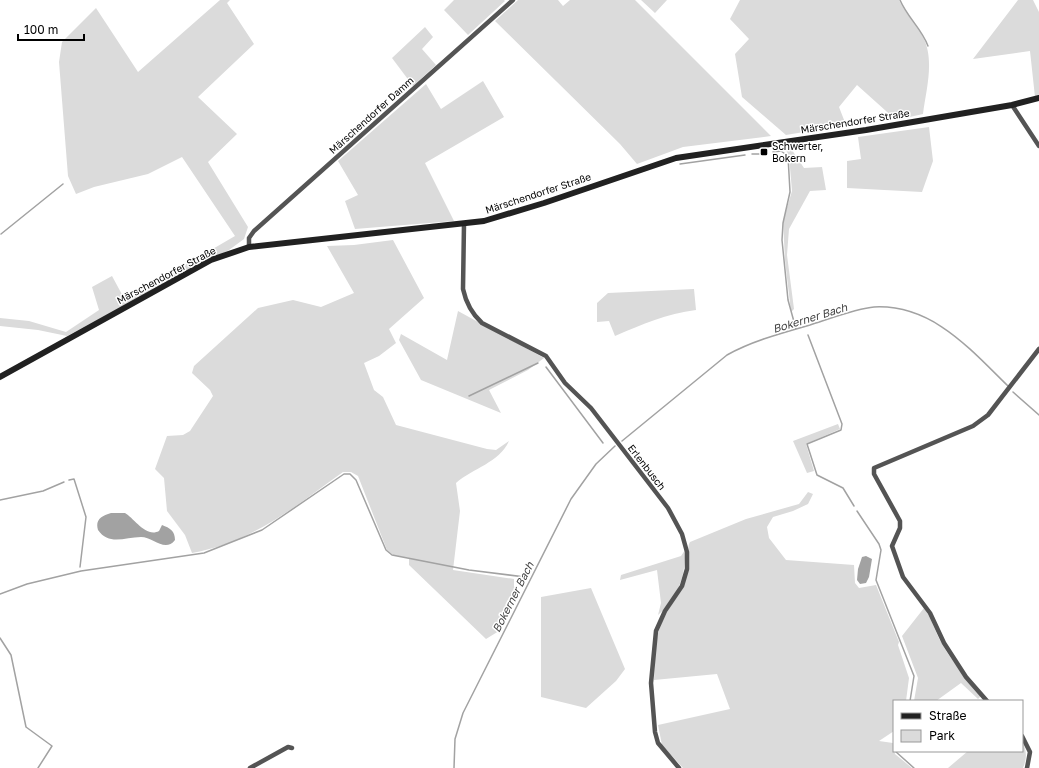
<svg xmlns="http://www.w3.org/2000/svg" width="1039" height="768" viewBox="0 0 1039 768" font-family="'Golos Text',sans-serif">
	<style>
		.green { fill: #dbdbdb }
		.water { fill: #a2a2a2 }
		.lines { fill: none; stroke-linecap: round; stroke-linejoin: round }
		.stream { stroke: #a2a2a2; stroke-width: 1.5 }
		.street { stroke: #545454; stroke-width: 4.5 }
		.secondary { stroke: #212121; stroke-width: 6 }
		.poi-dot { fill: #000; stroke: #fff; stroke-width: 1.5 }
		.labels { text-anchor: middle; stroke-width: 3; stroke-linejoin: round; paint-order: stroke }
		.street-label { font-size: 10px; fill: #000; stroke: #fff }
		.poi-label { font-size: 10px; fill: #000; stroke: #fff; text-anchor: start }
		.water-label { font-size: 11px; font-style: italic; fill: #434343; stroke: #fff }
	</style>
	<rect width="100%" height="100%" fill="#fff"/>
	<path class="green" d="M220,0H230L227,3L254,44L198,97L237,134L208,162L248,227L244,239L229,250L67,336L38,330L0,326V318L29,321L66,332L99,310L92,287L112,276L125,300L235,236L182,157L148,174L94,187L76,194L68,176L59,62L62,42L96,8L138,72Z
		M454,0H504L505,1L468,35L444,10Z
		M518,0H558L563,6L570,0H635L771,136L683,147L637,164L620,144L495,21Z
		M641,0H667L655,13Z
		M740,0H899C905,14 917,23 923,37C935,60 926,90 923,114L896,120L857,85L839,107L846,125L786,135L742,97L735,54L749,39L730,19Z
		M1018,0H1033L1039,12V95L1035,97L1030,51L973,59Z
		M425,27L433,37L422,49L436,65L413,86L392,58Z
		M483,81L504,117L425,163L454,221L355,229L345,201L358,195L338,161L426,84L441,109Z
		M929,127L933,161L922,192L847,188V161L861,159L858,137Z
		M790,147L804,168L822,167L826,190L810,191L789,229L787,255L794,309L791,312L785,260L783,221L792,191L789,156L785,148Z
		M393,240L424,298L389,329L396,343L379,356L364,363L374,390L383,397L396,425L487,449L496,450L509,441C499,463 473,468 456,483L460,511L453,570L514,579V586L518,594L499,631L486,639L409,565V558L393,555L387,550L358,476L351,472H343C294,507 253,542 192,553L185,535L167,511L164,478L155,469L167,436L183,435L190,431L213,396L210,390L192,373L194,366L258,308L293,300L321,307L354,293L327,246L354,245Z
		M694,289L696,310C666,314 643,324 615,336L609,321L597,322V303L608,293Z
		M458,311L544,358L528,370L489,390L501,413L421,380L399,340L401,334L447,360Z
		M838,424L840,429L806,444L814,471L807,473L793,441Z
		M808,492L813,494L808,504L793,511L773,517L767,527L769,538L786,560L854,565L855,583L859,588L876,585L899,642L898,645L909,678L906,701H894V731L879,741L893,743L895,754L912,768H683L662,745L658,725L730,709L717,674L654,680C655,660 654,640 662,622C670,604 683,591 688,572C691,563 686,547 690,542L746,519L799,504Z
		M685,550C686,574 678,599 658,615L661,603L657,570L620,580L621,575L681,556Z
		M591,588L625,669L616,681L586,708L541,697V597Z
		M924,608C932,619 935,632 942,644C953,663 967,680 981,696L978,699L961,683L936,701H914L918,678L902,636Z
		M1022,741C1027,751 1027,758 1023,768H948L968,751H1022Z"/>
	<path class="water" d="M111,513H125C134,518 146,538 159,531L162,525C170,528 175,531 175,540C165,553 153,537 141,537C125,537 109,546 98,530C95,520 101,516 111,513Z
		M866,556L872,559L869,577L866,583L860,584L857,580L858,569L862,557Z"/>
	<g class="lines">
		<path class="stream" d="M900,0C907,17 922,29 928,46
			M773,152L781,151L788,156L790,192L783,223L782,240L788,300L796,329
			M752,154H762
			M680,164L745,155
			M1,234L63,184
			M808,335L842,424L841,430L807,444L817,475L843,488L854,506
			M546,367L603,443
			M1013,392L1039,415
			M469,396L538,363
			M622,441L727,355C752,341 782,333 810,325C826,320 858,308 874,307C932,304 970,349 1008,386
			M69,480L74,479L86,517L80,567
			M0,500L43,491L64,482
			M857,511L879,544L881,550L876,580L914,676L910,701
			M0,594L27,584L81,571L204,553L262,530L344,474H350L356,480L386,550L392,555L469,570L525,577
			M0,638L11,655L26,727L52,746L38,768
			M895,751L914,768
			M454,768L455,739L463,713L571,499L596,464L615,446"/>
		<path class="street" d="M1012,105L1039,146
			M464,224L463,289C466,303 471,313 482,323L546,356L565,383L591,408L668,508L682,534L687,552V569L682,586L665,611L656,631L651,683L655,732L658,743L679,768
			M249,247V238L254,231L513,0
			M987,701L966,677L944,643L930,613L903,577L892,546L900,528V521L874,474V468L973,426L988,415L1039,349
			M1022,736L1030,752L1027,768
			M250,768L288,747L292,748"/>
		<path class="secondary" d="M0,377L211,260L249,247L484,221L544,203L676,158L866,130L1012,105L1039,98"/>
	</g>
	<rect class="poi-dot" x="760" y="148" width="8" height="8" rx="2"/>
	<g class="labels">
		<g class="street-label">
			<text transform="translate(371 115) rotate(-42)" y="4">Märschendorfer Damm</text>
			<text transform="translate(855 121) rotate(-9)" y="4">Märschendorfer Straße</text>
			<text transform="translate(538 193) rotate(-18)" y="4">Märschendorfer Straße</text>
			<text transform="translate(166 275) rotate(-28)" y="4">Märschendorfer Straße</text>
			<text transform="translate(647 467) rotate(52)" y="4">Erlenbusch</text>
		</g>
		<g class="poi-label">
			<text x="772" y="150">Schwerter,<tspan x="772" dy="12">Bokern</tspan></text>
		</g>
		<g class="water-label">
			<text transform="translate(810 318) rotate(-17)" y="4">Bokerner Bach</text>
			<text transform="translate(513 597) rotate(-63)" y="4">Bokerner Bach</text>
		</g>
	</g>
	<rect x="893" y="700" width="130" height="52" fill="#ffffff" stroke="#999999"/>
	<rect x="901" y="713" width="20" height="6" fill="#212121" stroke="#999999"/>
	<text x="929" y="720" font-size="12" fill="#000000">Straße</text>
	<rect x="901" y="730" width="20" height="12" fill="#dbdbdb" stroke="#999999"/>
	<text x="929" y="740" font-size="12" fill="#000000">Park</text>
	<path d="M18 34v6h66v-6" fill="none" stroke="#000000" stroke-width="2"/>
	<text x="24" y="34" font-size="12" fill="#000000" stroke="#ffffff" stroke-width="3" paint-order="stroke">100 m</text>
</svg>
